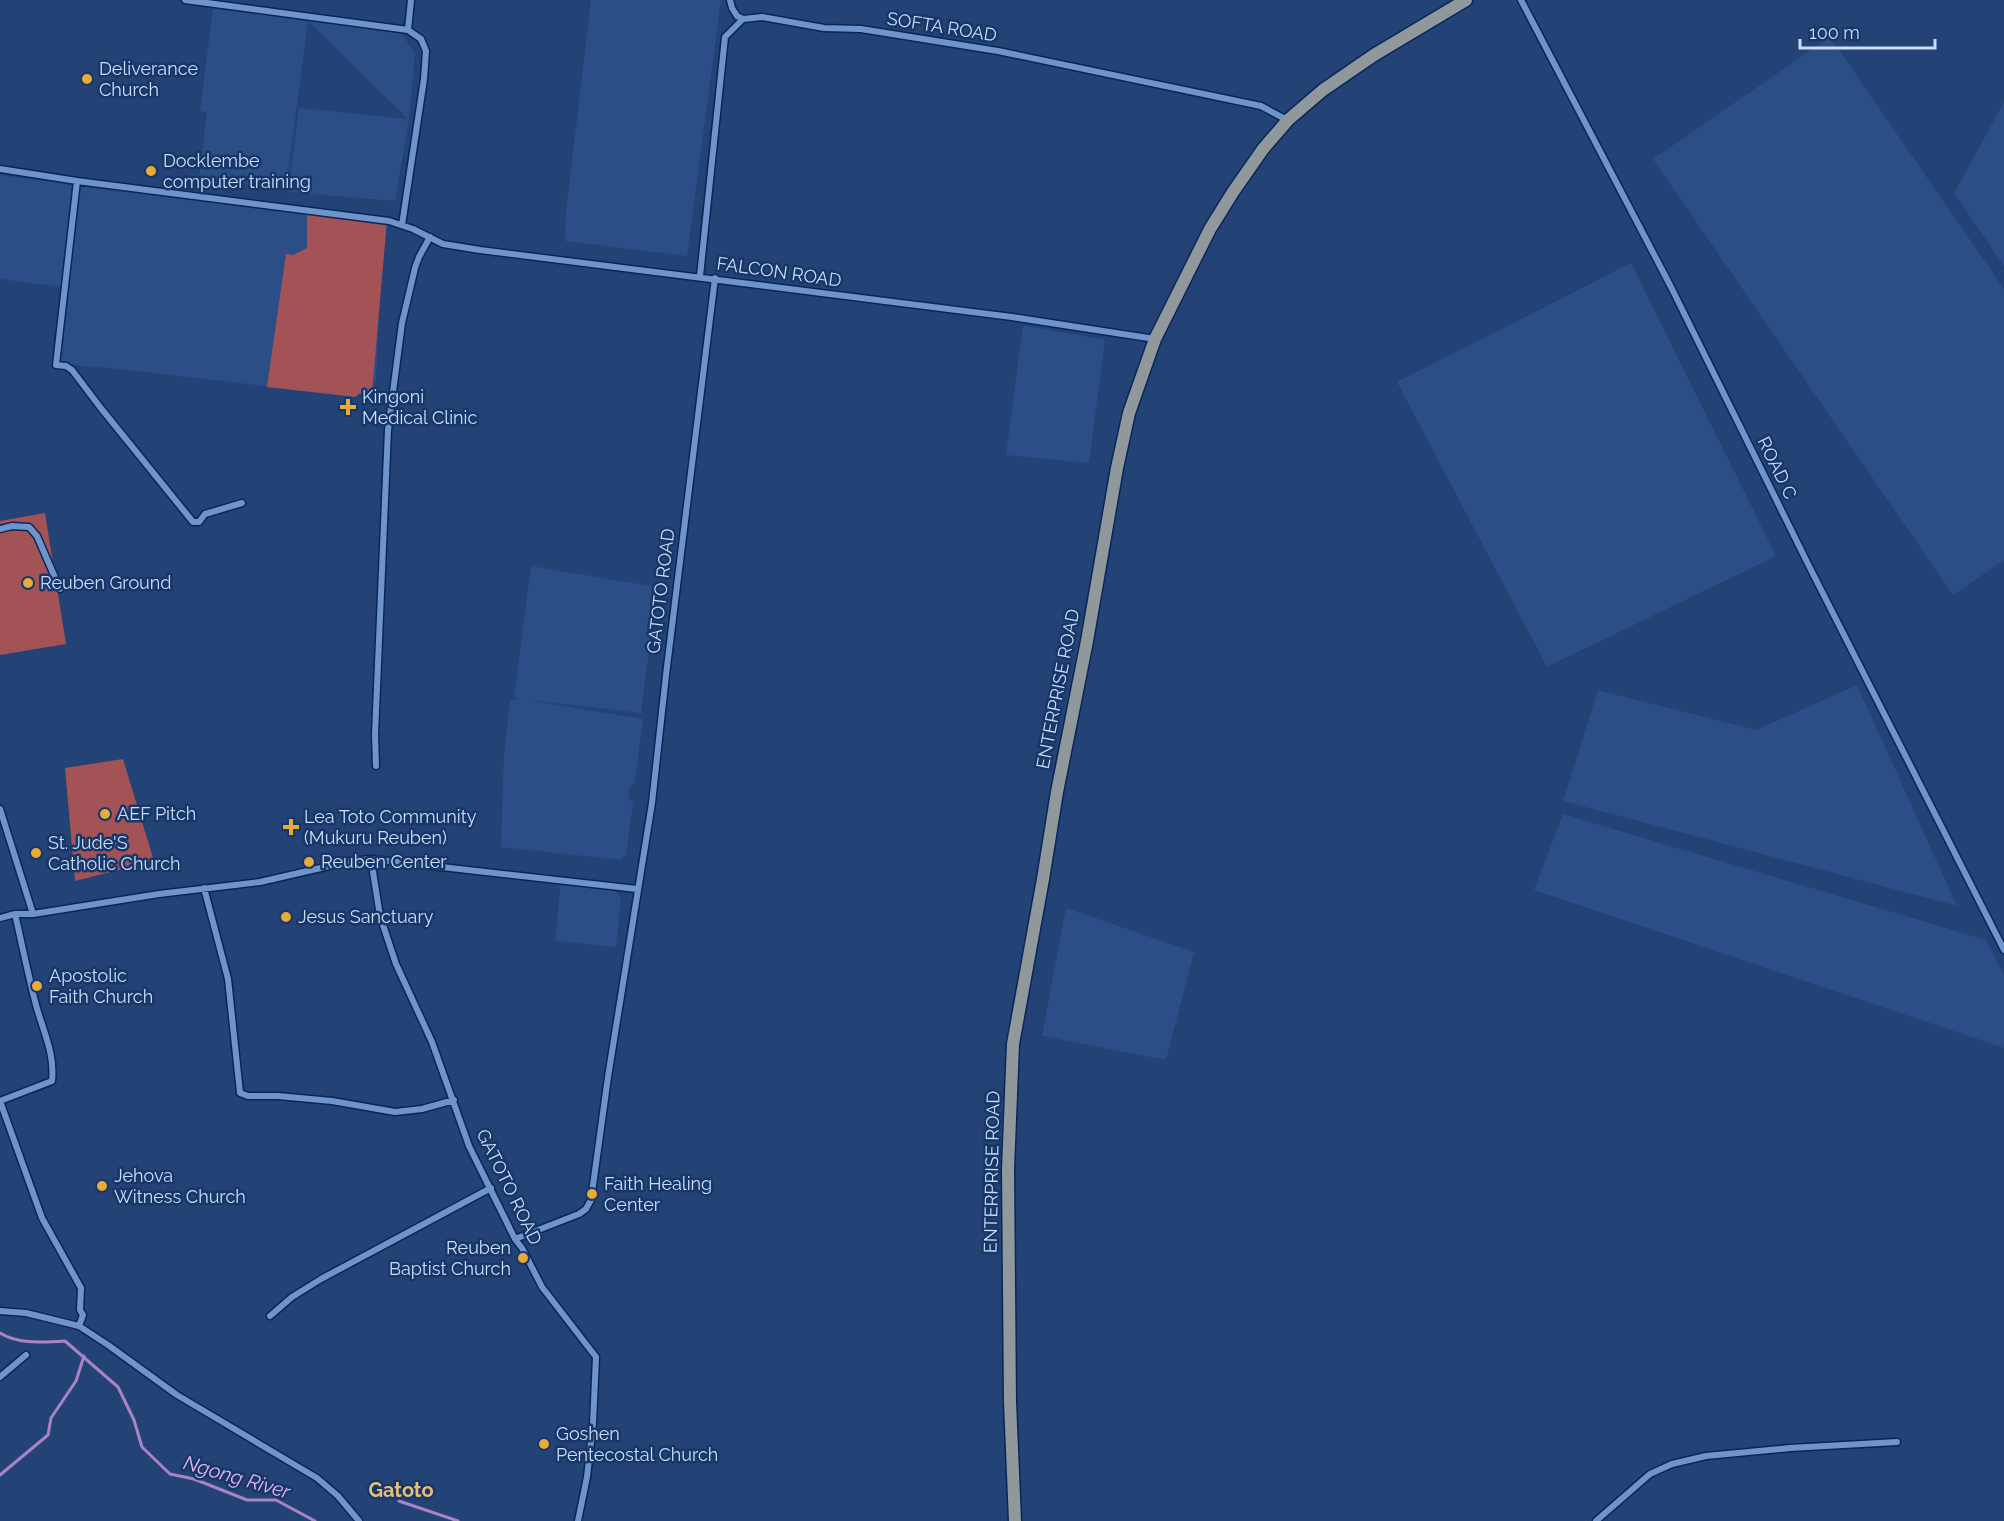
<svg xmlns="http://www.w3.org/2000/svg" width="2004" height="1521" viewBox="0 0 2004 1521" font-family="Raleway,sans-serif">
	<style>
		.built { fill: #2c4e86 }
		.green { fill: #a35355 }
		.lines { fill: none; stroke-linecap: round; stroke-linejoin: round }
		.stream { stroke: #aa83c4; stroke-width: 3 }
		.minor-casing { stroke: #082757; stroke-width: 9 }
		.secondary-casing { stroke: #082757; stroke-width: 15 }
		.minor { stroke: #6f93cb; stroke-width: 6 }
		.secondary { stroke: #91989c; stroke-width: 12 }
		.poi-dot { fill: #e8ab37; stroke: #183769; stroke-width: 2 }
		.labels { text-anchor: middle; stroke-width: 5; stroke-linejoin: round; paint-order: stroke }
		.street-label { font-size: 18px; fill: #caddfb; stroke: #183769 }
		.poi-label { font-size: 18px; fill: #caddfb; stroke: #183769; text-anchor: start }
		.water-label { font-size: 20px; font-style: italic; fill: #e5b4f2; stroke: #183769 }
		.neighbourhood-label { font-size: 20px; font-weight: bold; fill: #e8be79; stroke: #183769 }
	</style>
	<rect width="100%" height="100%" fill="#234275"/>
	<path class="built" d="M591,0H721L687,256L565,241L566,211Z
		M213,8L401,33L415,53L409,119L395,201L288,192L299,108L408,119L308,21L286,189L199,177L207,112L200,111Z
		M1830,37L2004,289V560L1953,595L1653,159Z
		M2004,102V266L1954,193Z
		M0,175L75,185L62,287L0,279Z
		M76,185L383,224L376,383L358,394L356,397L213,380L101,367L96,368L55,362Z
		M1631,263L1776,556L1547,667L1397,382Z
		M1023,325L1105,340L1089,463L1006,455Z
		M531,566L657,587L641,713L527,700L643,719L635,782L630,787L628,797L633,803L626,855L620,860L501,847L504,753L510,700L520,699L514,698Z
		M1857,685L1957,906L1563,801L1598,690L1756,730Z
		M1563,814L1986,940L2004,975V1048L1534,890Z
		M561,880L613,887L621,898L616,947L555,941Z
		M1066,908L1194,952L1166,1060L1042,1036Z"/>
	<path class="green" d="M307,215L387,220L372,393L358,394L356,397L267,387L286,254L293,255L307,248Z
		M45,513L66,644L0,655V521Z
		M123,759L154,861L75,881L65,768Z"/>
	<g class="lines">
		<path class="stream" d="M0,1333C20,1345 43,1342 65,1341L118,1387L134,1420L142,1447L170,1474L194,1479L247,1500H276L315,1521
			M0,1475L48,1435L51,1418L76,1381L84,1356
			M399,1501L458,1521"/>
		<g class="minor-casing">
			<path id="minor" d="M185,0L408,30L421,39L426,51L424,79L402,225
				M730,0L732,8L737,16L743,19
				M1521,0L1671,287L1809,566L2004,950
				M408,30L411,0
				M0,169L77,181L389,221L413,229L443,244L480,250L1012,317L1155,339
				M77,181L56,365L66,366L72,370L100,407L193,522H199L205,514L242,503
				M700,276L725,37L743,19L762,17L824,28L861,29L998,51L1261,106L1287,120
				M0,529L12,526L29,527L37,536L60,589
				M376,766L375,734L388,430L402,323L415,268L419,257L430,237
				M0,809L33,914L159,894L260,882L351,861L371,859L637,889
				M371,859L380,916L396,964L432,1042L469,1146L515,1239L522,1248L542,1287L596,1357L593,1424L587,1477L578,1521
				M204,888L228,979L240,1093L248,1096H278L332,1101L395,1112L422,1109L454,1100
				M0,918L15,914H33
				M0,1101L42,1218L81,1288L80,1310L83,1315L79,1326
				M0,1101L52,1081C55,1053 43,1031 36,1005C28,975 22,944 15,914
				M515,1239L579,1214L586,1209L591,1200L608,1077L652,803L666,675L715,278
				M0,1311L26,1313L79,1326L108,1345L177,1395L317,1478L338,1496L359,1521
				M270,1316L292,1297L321,1279L491,1188
				M0,1377L26,1355
				M1596,1521L1650,1474L1672,1464L1706,1456L1790,1448L1897,1442"/>
		</g>
		<g class="secondary-casing">
			<path id="secondary" d="M1015,1521L1010,1402L1008,1169L1013,1044L1043,879L1057,792L1087,641L1117,468L1129,413L1155,339L1210,229L1233,192L1263,149L1288,120L1323,90L1374,55L1466,0"/>
		</g>
		<use href="#minor" class="minor"/>
		<use href="#secondary" class="secondary"/>
	</g>
	<g class="poi-dot">
		<circle cx="87" cy="79" r="6"/>
		<circle cx="151" cy="171" r="6"/>
		<path d="M345 398h6v6h6v6h-6v6h-6v-6h-6v-6h6z"/>
		<circle cx="28" cy="583" r="6"/>
		<circle cx="105" cy="814" r="6"/>
		<path d="M288 818h6v6h6v6h-6v6h-6v-6h-6v-6h6z"/>
		<circle cx="36" cy="853" r="6"/>
		<circle cx="309" cy="862" r="6"/>
		<circle cx="286" cy="917" r="6"/>
		<circle cx="37" cy="986" r="6"/>
		<circle cx="102" cy="1186" r="6"/>
		<circle cx="592" cy="1194" r="6"/>
		<circle cx="523" cy="1258" r="6"/>
		<circle cx="544" cy="1444" r="6"/>
	</g>
	<g class="labels">
		<g class="street-label">
			<text transform="translate(942 27) rotate(9)" y="6">SOFTA ROAD</text>
			<text transform="translate(779 272) rotate(8)" y="6">FALCON ROAD</text>
			<text transform="translate(1777 468) rotate(64)" y="6">ROAD C</text>
			<text transform="translate(661 591) rotate(-83)" y="6">GATOTO ROAD</text>
			<text transform="translate(1058 689) rotate(-79)" y="6">ENTERPRISE ROAD</text>
			<text transform="translate(992 1172) rotate(-89)" y="6">ENTERPRISE ROAD</text>
			<text transform="translate(509 1187) rotate(64)" y="6">GATOTO ROAD</text>
		</g>
		<g class="poi-label">
			<text x="99" y="75">Deliverance<tspan x="99" dy="21">Church</tspan></text>
			<text x="163" y="167">Docklembe<tspan x="163" dy="21">computer training</tspan></text>
			<text x="362" y="403">Kingoni<tspan x="362" dy="21">Medical Clinic</tspan></text>
			<text x="40" y="589">Reuben Ground</text>
			<text x="117" y="820">AEF Pitch</text>
			<text x="304" y="823">Lea Toto Community<tspan x="304" dy="21">(Mukuru Reuben)</tspan></text>
			<text x="48" y="849">St. Jude'S<tspan x="48" dy="21">Catholic Church</tspan></text>
			<text x="321" y="868">Reuben Center</text>
			<text x="298" y="923">Jesus Sanctuary</text>
			<text x="49" y="982">Apostolic<tspan x="49" dy="21">Faith Church</tspan></text>
			<text x="114" y="1182">Jehova<tspan x="114" dy="21">Witness Church</tspan></text>
			<text x="604" y="1190">Faith Healing<tspan x="604" dy="21">Center</tspan></text>
			<text x="511" y="1254" text-anchor="end">Reuben<tspan x="511" dy="21">Baptist Church</tspan></text>
			<text x="556" y="1440">Goshen<tspan x="556" dy="21">Pentecostal Church</tspan></text>
		</g>
		<g class="water-label">
			<text transform="translate(237 1477) rotate(16)" y="7">Ngong River</text>
		</g>
		<g class="neighbourhood-label">
			<text x="401" y="1497">Gatoto</text>
		</g>
	</g>
	<path d="M1800 39v9h135v-9" fill="none" stroke="#caddfb" stroke-width="3"/>
	<text x="1809" y="39" font-size="18" fill="#caddfb" stroke="#183769" stroke-width="4.5" paint-order="stroke">100 m</text>
</svg>
